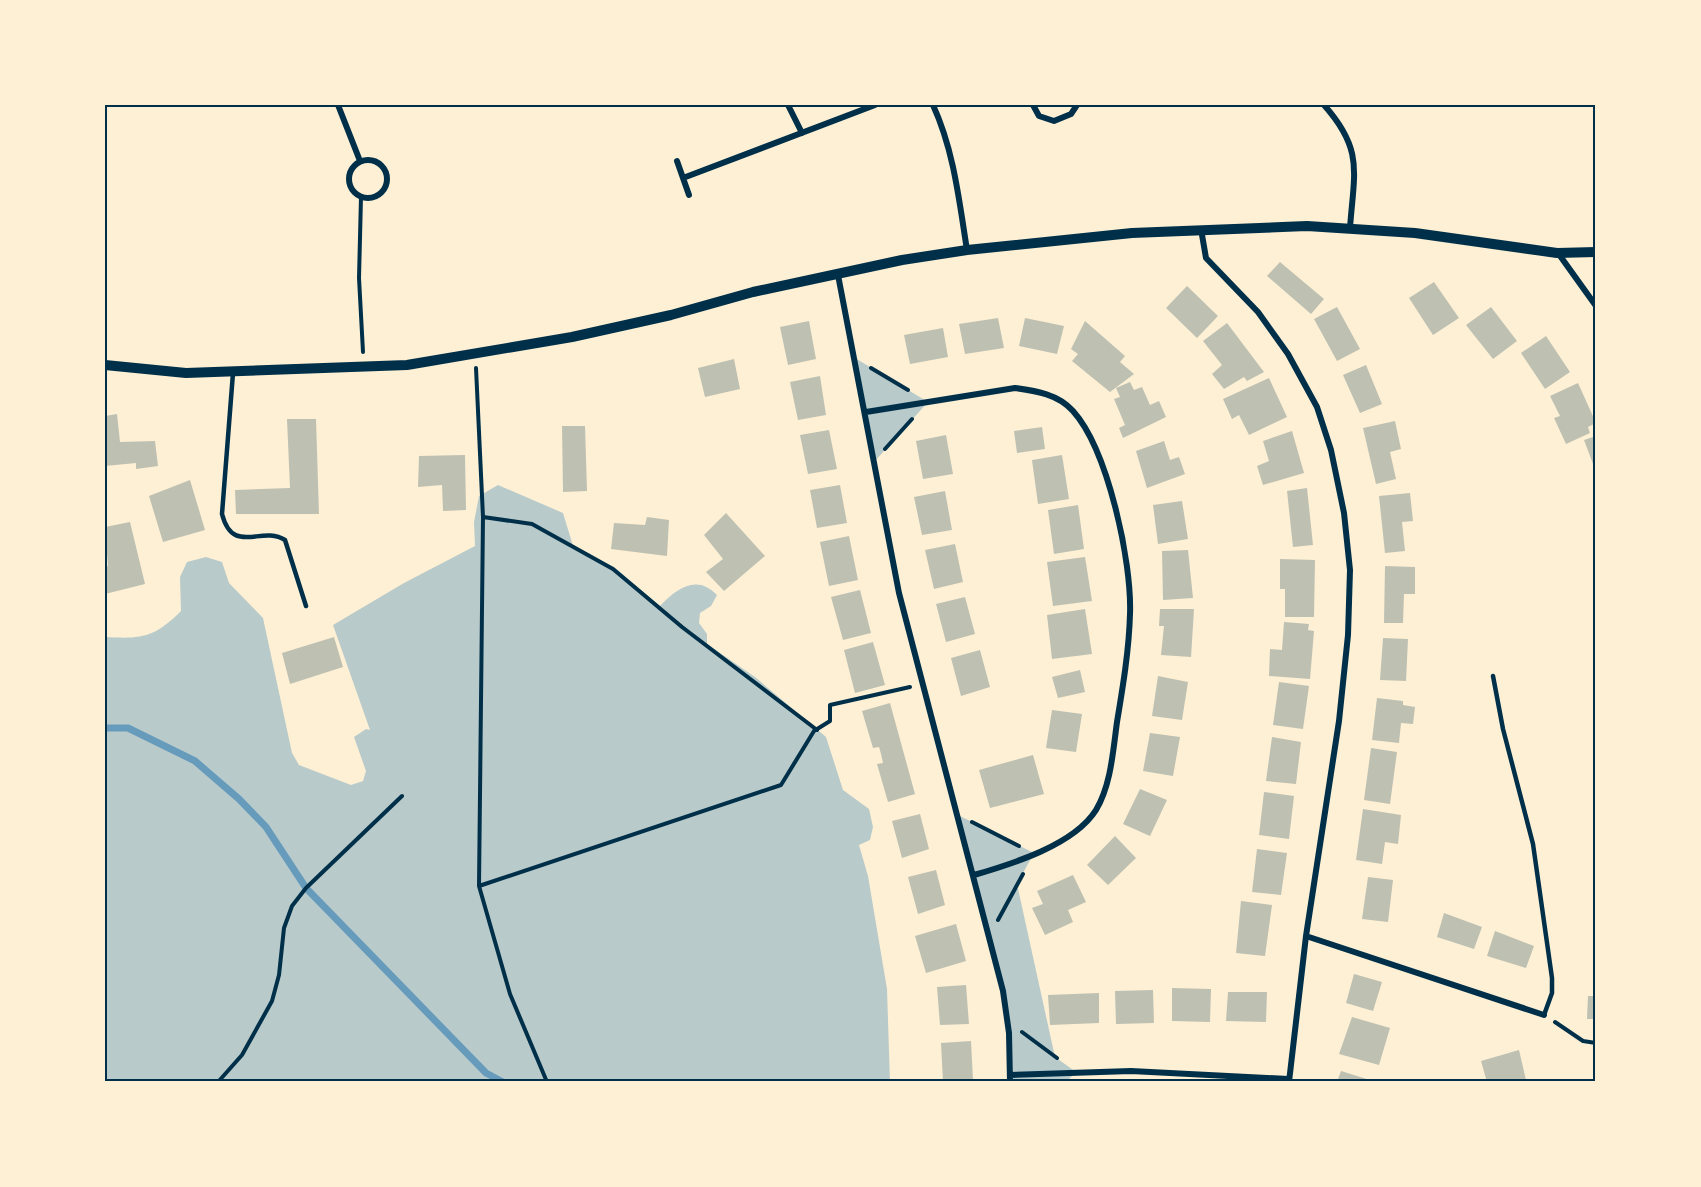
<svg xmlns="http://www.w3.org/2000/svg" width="1701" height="1187" viewBox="0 0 1701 1187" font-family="Arial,sans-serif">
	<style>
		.green { fill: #b9caca }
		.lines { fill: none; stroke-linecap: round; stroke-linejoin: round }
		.stream { stroke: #669bbc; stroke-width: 7 }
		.building { fill: #bec0b2 }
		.path { stroke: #003049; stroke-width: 4 }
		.service { stroke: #003049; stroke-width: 4.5 }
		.minor { stroke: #003049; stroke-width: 6 }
		.tertiary { stroke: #003049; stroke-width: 10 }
		.neatline { fill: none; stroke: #003049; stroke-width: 2 }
	</style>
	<rect width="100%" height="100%" fill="#fdf0d5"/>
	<path class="green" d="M855,358L928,402L875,461Z
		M498,485L563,513L574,549L614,567L660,606C677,588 697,574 717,595L711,606L700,613L699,623L707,634V644L755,677L826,737L843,790L869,809L873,827L870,840L859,845L868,876L887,989L890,1082H105V637C142,639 154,638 181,611L180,577L187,562L206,557L222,562L229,583L263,618L292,753L299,765L351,785L363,781L366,771L354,737L366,729L370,730L333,625L404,583L475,546L474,522L479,496Z
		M958,815L1034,853L1017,884L1055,1057L1076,1072L1066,1082H1010L1003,991Z"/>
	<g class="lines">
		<path class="stream" d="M105,728H128L195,761L239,799L266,827L306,888L486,1073L503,1082"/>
	</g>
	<path class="building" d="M1280,262L1324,299L1311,314L1267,276Z
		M1434,282L1459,318L1433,335L1409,298Z
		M1187,286L1218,316L1197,338L1166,308Z
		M1337,307L1360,349L1337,361L1314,319Z
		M1491,307L1517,341L1493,359L1466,325Z
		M998,318L1004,348L965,354L959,324Z
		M1025,318L1064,326L1057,354L1019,346Z
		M809,321L816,359L788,365L780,327Z
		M1085,321L1125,356L1120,362L1134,374L1110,392L1072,361L1078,354L1071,349Z
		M1227,323L1264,372L1247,381L1244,377L1224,389L1212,374L1222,365L1203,341Z
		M943,328L948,357L910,364L904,335Z
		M1546,336L1570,372L1545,389L1521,353Z
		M734,359L740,389L705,397L698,368Z
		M1366,365L1382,404L1360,413L1343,375Z
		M820,376L826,415L798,420L790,382Z
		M1269,378L1287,417L1249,435L1239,415L1232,419L1223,399Z
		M1130,382L1134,390L1142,387L1150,405L1159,401L1166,417L1123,438L1119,428L1125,425L1114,399L1120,397L1116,388Z
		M1578,383L1596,423L1588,427L1590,433L1566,444L1554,418L1560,416L1550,396Z
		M117,414L120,442L155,441L158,466L136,469V463L105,466V416Z
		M287,419H316L319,514H236L235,490L290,488Z
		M1395,421L1401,449L1390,452L1396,479L1376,484L1363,428Z
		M562,426H585L587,491L563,492Z
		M1042,427L1045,449L1017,453L1014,431Z
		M829,430L837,469L808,474L800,435Z
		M1292,431L1304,473L1263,485L1257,466L1269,461L1263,441Z
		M946,435L953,474L923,479L916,441Z
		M1596,436V472L1584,440Z
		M1164,441L1170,460L1179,457L1185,474L1147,488L1136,451Z
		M465,455L466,510L443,511L442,485L418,487L419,456Z
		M1062,455L1069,499L1038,504L1032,460Z
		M190,480L205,530L163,542L149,496Z
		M840,485L847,523L817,528L810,490Z
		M1307,488L1313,545L1293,547L1287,491Z
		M945,491L952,530L922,535L914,497Z
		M1410,493L1413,521L1402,522L1405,551L1385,553L1379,496Z
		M1182,501L1188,539L1158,544L1153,505Z
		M1078,505L1084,549L1054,554L1048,510Z
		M726,513L765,556L724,591L706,572L723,559L704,535Z
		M647,517L669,520L667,556L611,549L614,523L645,525Z
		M130,522L145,584L105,594V567L108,566L105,527Z
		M849,536L858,580L829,586L820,542Z
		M955,544L963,582L934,589L925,550Z
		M1188,550L1193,598L1163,600L1162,551Z
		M1085,557L1092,601L1053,606L1047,562Z
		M1280,559L1315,560L1314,617H1285V589H1280Z
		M1385,566L1415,567V594H1404L1403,623H1384Z
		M860,590L871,633L843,640L831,597Z
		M965,597L975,634L946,642L936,604Z
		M1085,609L1092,654L1052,659L1047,615Z
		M1160,609H1194L1191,657L1161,655L1164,626H1159Z
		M1284,622L1309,624L1308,630L1314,631L1310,679L1269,676L1270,649L1282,650Z
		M334,637L343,667L290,684L282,653Z
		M1383,638L1408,639L1406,681L1380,680Z
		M873,642L885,685L855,693L844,650Z
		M980,650L990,687L961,696L951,658Z
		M1080,670L1085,692L1058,698L1052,677Z
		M1158,676L1188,682L1182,720L1152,716Z
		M1279,682L1309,686L1303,729L1273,725Z
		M1377,698L1403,701V705L1415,707L1413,724L1401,723L1399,743L1372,740Z
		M890,703L915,794L888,802L877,764L883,763L881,754L879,747L873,748L862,711Z
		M1052,710L1082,714L1076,752L1046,748Z
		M1150,733L1180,737L1173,776L1143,771Z
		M1272,737L1301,742L1296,784L1266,781Z
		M1371,748L1397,752L1390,804L1364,800Z
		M1033,755L1044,794L990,808L979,770Z
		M1140,789L1167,800L1150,836L1123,824Z
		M1264,792L1294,796L1289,839L1259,835Z
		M1363,809L1401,815L1398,844L1385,842L1382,864L1356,860Z
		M920,814L929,849L902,858L892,821Z
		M1115,836L1136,858L1108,885L1087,865Z
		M1257,849L1287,853L1281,895L1252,892Z
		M936,870L945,905L918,914L908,877Z
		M1073,875L1086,902L1068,910L1073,922L1045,935L1032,908L1043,904L1037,891Z
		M1368,877L1393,880L1388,922L1362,919Z
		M1241,901L1272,905L1265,956L1236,953Z
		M1444,913L1482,927L1474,949L1437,937Z
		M956,924L966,961L926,973L915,936Z
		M1495,931L1534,946L1526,968L1487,956Z
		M1354,974L1382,982L1373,1011L1346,1003Z
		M966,985L969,1024L940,1025L937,987Z
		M1172,988L1211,989L1210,1022L1172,1021Z
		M1153,990L1154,1023L1116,1024L1115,991Z
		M1228,992H1267L1266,1022L1226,1021Z
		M1099,993V1023L1050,1025L1048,995Z
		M1588,996H1596V1019H1587Z
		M1352,1017L1390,1028L1379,1065L1339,1054Z
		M971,1041L973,1080L943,1082L941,1043Z
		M1519,1050L1526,1080L1487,1082L1481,1061Z
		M1341,1071L1370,1080L1369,1082H1337Z"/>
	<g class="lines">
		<path class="path" d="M361,197L359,278L363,352
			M476,368L483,517L479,886L510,994L547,1082
			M871,368L908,390
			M885,449L912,419
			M483,517L532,524L613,569L682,627L817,730
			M972,822L1019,846
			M479,886L781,785L814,731L830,721V705L910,687
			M998,920L1023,874
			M1555,1022L1583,1041L1596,1043
			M1022,1032L1057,1058
			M218,1082L242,1055L272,1001L279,975L284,928L292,906L306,888L402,796"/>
		<path class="service" d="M233,373L222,514C233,556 261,525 285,540L306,606
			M1493,676L1503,729L1533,844L1552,978V993L1544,1015"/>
		<path class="minor" d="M338,105L360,161
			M788,105L802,133
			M933,105C954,151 959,200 967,250
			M1033,105L1039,116L1054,121L1071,114L1077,105
			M1324,105C1364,150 1354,172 1350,228
			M349 179a19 19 0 1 1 38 0a19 19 0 1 1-38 0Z
			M677,161L689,195
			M683,178L875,105
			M1201,229L1206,258L1258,312L1288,354L1317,407L1331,450L1344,513L1350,570L1348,635L1339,721L1306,936L1289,1082
			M1558,253L1596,306
			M838,275L899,593L1003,991L1009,1033L1010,1082
			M866,412L1015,388C1036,391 1058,394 1073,411C1108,450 1132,562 1130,614C1129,650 1123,686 1117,722C1113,751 1111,785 1096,810C1074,845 1012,864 974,875
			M1306,936L1544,1015
			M1010,1075L1131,1071L1288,1079"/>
		<path class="tertiary" d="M105,365L186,373L407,365L572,337L671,315L753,292L902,260L967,250L1132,233L1307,226L1415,233L1557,253L1596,252"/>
	</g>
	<rect width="1701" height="1187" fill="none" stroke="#fdf0d5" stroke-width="213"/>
	<rect x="106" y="106" width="1488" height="974" class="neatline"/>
</svg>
